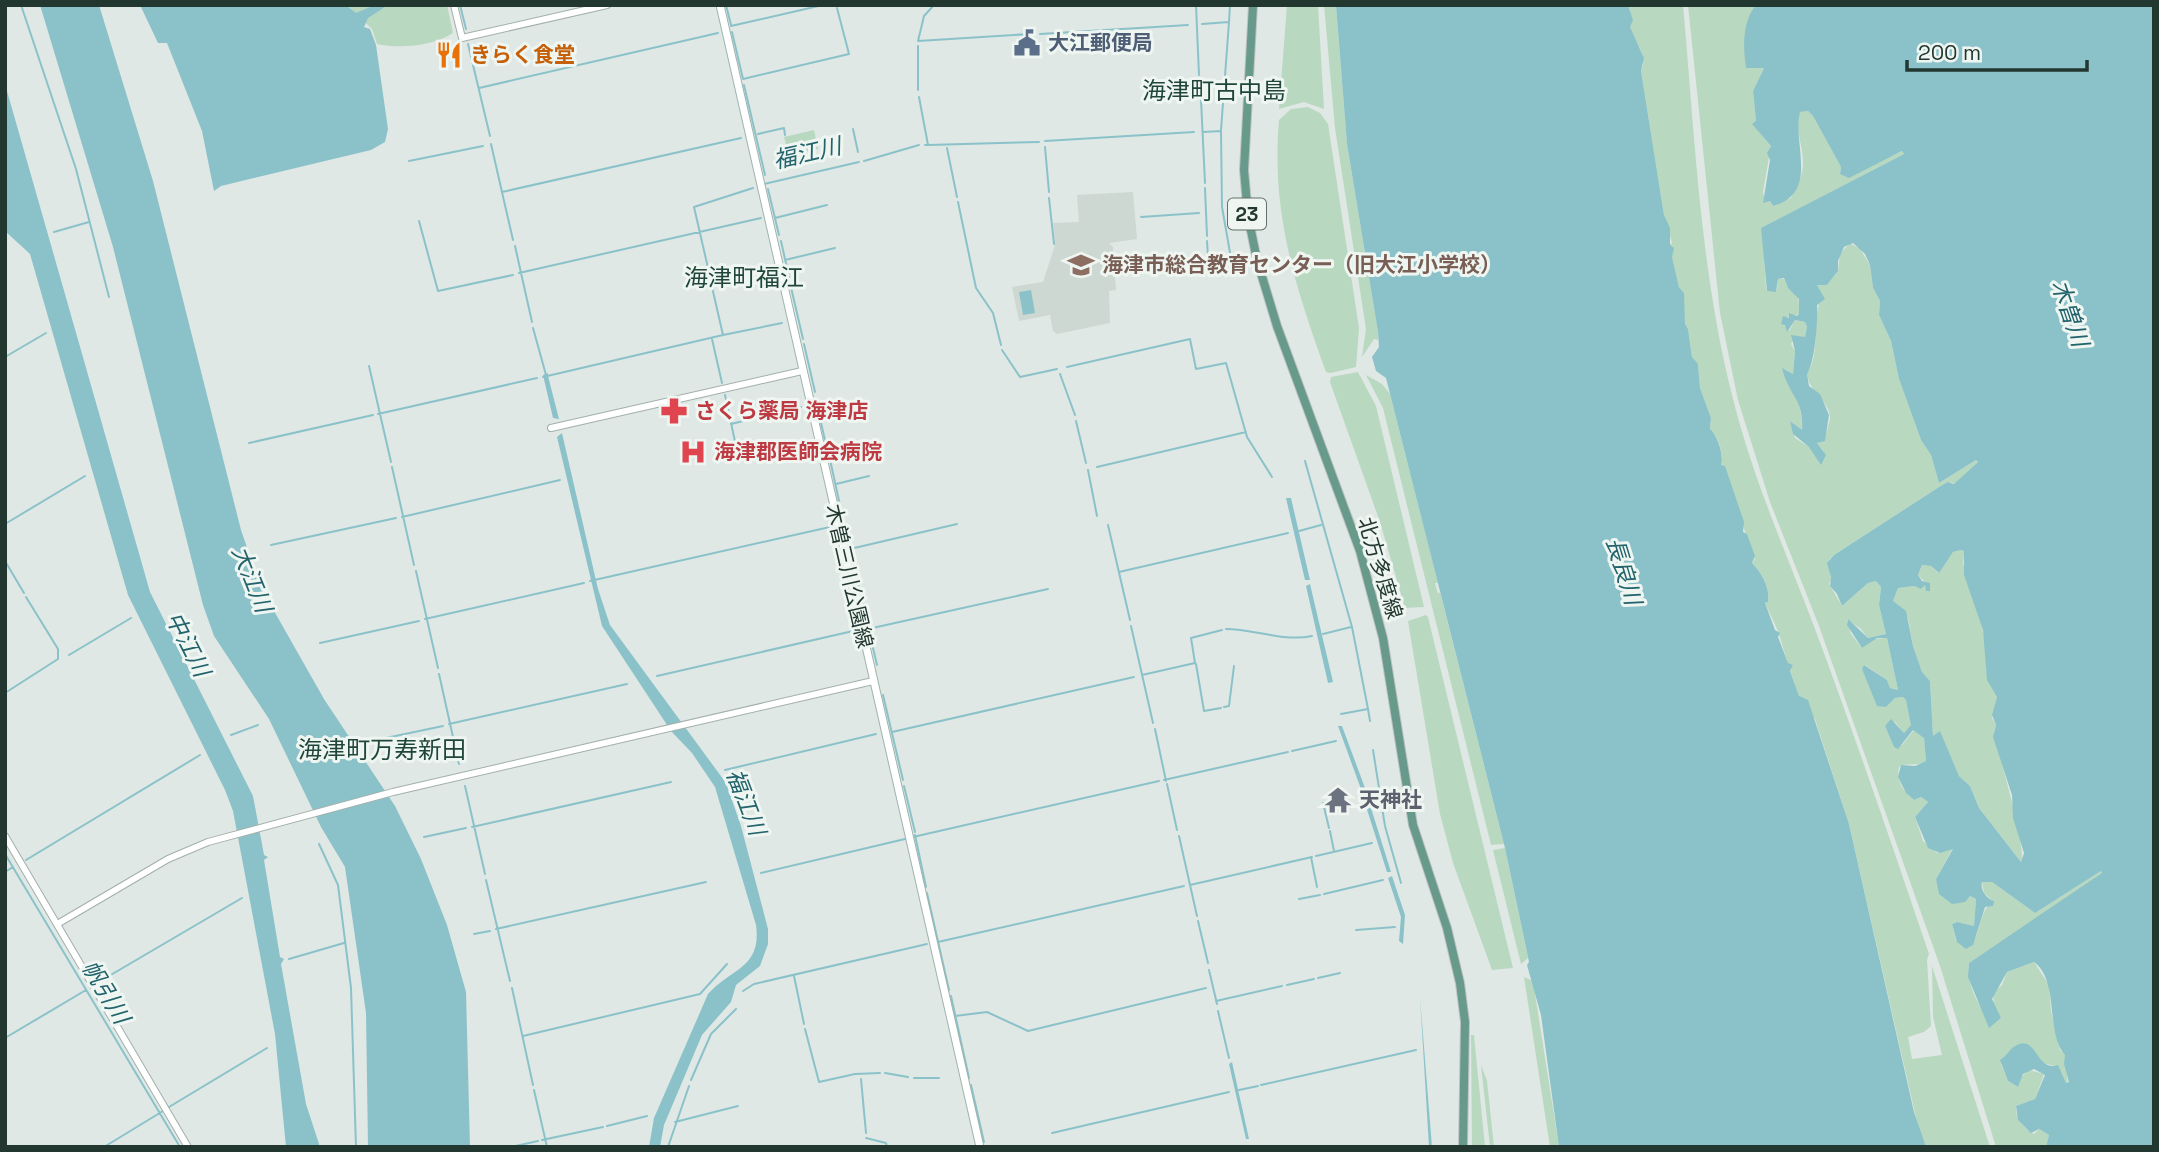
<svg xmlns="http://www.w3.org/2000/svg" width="2159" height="1152" viewBox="0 0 2159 1152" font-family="'Space Grotesk','Noto Sans JP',sans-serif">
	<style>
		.built { fill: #cdd8d2 }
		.green { fill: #b9d8c0 }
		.water { fill: #8bc2c9; fill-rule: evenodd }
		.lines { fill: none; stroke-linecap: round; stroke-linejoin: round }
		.stream { stroke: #8bc2c9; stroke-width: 2 }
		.tertiary-casing { stroke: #a3afaa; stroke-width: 8 }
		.secondary-casing { stroke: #9fb3ab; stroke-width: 9 }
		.primary-casing { stroke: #bdc3c1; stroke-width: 10 }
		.tertiary { stroke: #fff; stroke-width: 6 }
		.secondary { stroke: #fff; stroke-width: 7 }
		.primary { stroke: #679a8b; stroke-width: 8 }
		.labels { text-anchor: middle; stroke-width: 6; stroke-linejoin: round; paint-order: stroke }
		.shield { fill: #eff6f2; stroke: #60706a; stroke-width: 2 }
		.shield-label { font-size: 19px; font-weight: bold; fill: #223730 }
		.service-label { font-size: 21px; font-weight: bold; fill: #4e5e75; stroke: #eff6f2; text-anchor: start }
		.food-label { font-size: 21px; font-weight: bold; fill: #c56008; stroke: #eff6f2; text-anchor: start }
		.education-label { font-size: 21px; font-weight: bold; fill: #785e54; stroke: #eff6f2; text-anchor: start }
		.health-label { font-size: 21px; font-weight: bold; fill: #be3a42; stroke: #eff6f2; text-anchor: start }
		.street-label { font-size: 21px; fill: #223730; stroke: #eff6f2 }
		.worship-label { font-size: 21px; font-weight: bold; fill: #5b616d; stroke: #eff6f2; text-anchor: start }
		.water-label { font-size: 23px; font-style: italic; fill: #22636c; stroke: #eff6f2 }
		.quarter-label { font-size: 24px; fill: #20463b; stroke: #eff6f2 }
	</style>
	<rect width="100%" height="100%" fill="#dfe8e4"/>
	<path class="built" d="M1133,192L1137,239L1109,243L1113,247L1116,290L1109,291L1110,323L1057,334L1053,331L1050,315L1019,321L1012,287L1043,282L1055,245L1053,223L1079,222L1077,195Z"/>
	<path class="green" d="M347,5H447L453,33C432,46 402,49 377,44L372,29Z
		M1287,5H1318L1324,109L1304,102L1279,109Z
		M1324,5H1336L1347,144L1378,332V340L1374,339L1362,357L1366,329L1335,128Z
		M1628,5H1683C1695,137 1700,271 1733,399C1753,479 1786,552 1815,629C1855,736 1892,845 1929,954L1927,960L1931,1026L1924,1032L1908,1037L1912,1059L1942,1055L1933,1017L1932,966L1990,1147H1926L1920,1135L1849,824L1815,719L1799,697L1790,670L1793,665L1788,664L1778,631L1765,603L1768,602C1770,585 1762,574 1752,563L1755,559L1721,465C1724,455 1719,436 1710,430L1711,418L1700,388L1698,365L1692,357L1688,329L1684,323V293L1679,287L1669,245L1672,243L1664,215L1641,71C1649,52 1634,44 1630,28C1629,19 1632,14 1628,5Z
		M1688,5H1756L1745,35L1754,67L1764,68L1753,91L1756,121L1753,124L1771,146L1763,192L1765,201H1770L1773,206L1791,198C1795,188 1802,178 1803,166C1804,148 1795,132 1799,112L1808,111L1813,116L1841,167L1840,173L1849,176L1903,151L1904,154L1762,228L1766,288L1767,291L1777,290L1778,279H1784L1788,288L1798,296L1800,314L1785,318L1784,324L1789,331L1795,320L1805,322L1807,327L1805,337H1795L1791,344L1795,351L1793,374L1786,370C1792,395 1803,403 1802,430L1790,421L1795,438L1809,447L1820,461L1824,452L1817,443L1824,441C1826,434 1829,425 1830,418C1831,402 1808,392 1807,373C1821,356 1811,316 1822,296L1817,285H1827L1838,271L1840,254L1850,243L1860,249L1870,265L1873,288L1880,301L1879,315L1891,341L1899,379L1921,440L1931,455L1939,483L1976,460L1978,462L1955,484L1950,482L1939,487L1834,555L1829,560L1831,580L1829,584L1842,606L1868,583L1876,581L1881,587L1879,605L1886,634L1868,638L1860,628L1847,620L1851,634L1862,648L1874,639L1887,638L1898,690L1890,688L1887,680L1865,665L1862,669L1886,707L1895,698L1903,697L1906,700L1912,725L1904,733L1895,722L1885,726L1894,746L1902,745L1914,730L1924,737L1926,761C1917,767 1907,762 1899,767C1896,780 1903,792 1914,800L1921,797L1928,802L1915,817L1923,841L1937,853L1953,848L1936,879L1943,897L1955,901L1970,896L1976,899L1974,926L1956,922L1952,924L1956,940L1968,948C1982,936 1977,913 1993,901L1984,893L1982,882H1992L2035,913L2101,871L2103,874L1969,963C1967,987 1978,1006 1993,1024L2001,1018L1994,1008L1993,993L2002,985L2007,972L2034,962L2049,985L2051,1011L2060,1050L2065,1054L2068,1085L2055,1066L2043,1063L2024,1043L2015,1046L2001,1064L2008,1081L2018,1087L2019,1079L2029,1070L2044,1074L2035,1099L2016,1106C2015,1119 2023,1127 2034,1134L2039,1129L2049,1135L2046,1147H1996L1940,966L1819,626L1770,502L1738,400L1720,313Z
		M1308,107L1320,113L1328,124L1359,328L1356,367L1331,373L1326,372C1295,286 1271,213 1279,120L1291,109Z
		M814,130L818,149L789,156L784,137Z
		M1358,372L1376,406L1424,607L1405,608L1380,522L1330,382L1331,377Z
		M1366,375L1382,384L1390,394L1438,583H1435L1438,594L1440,592L1504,844L1491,845L1383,408Z
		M1961,550L1965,551L1963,563L1981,621L1988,660L1987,674L1997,697L1992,718L1996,725L1994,732C1998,753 2028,851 2021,862L1979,808L1970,786L1959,776L1940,733L1933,736L1930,681L1922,672L1913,646L1908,618L1893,601L1898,588L1925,585L1928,592L1926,583L1918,575L1922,565L1931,566L1938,573L1953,552Z
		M1426,615L1428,617L1513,968L1492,970L1453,863L1440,814L1408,621Z
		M1505,848L1528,958L1521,964L1493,850Z
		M1524,977L1533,981L1559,1147H1550Z
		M1471,1035H1474L1485,1147H1472Z
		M1481,1065L1487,1081L1494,1147H1490Z"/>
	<path class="water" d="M40,5H99L153,181L241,530L261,588L324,699L395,806L421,859L447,925L466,992L470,1147H368L366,1013L345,867L321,827L269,719L214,636L203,605L113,247Z
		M140,5H346L356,13L375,5H388L368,18L364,27L370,29L376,45L388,129L385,142L371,150L221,186L214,191L202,131L167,43H158Z
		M1336,5H1628L1633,20L1630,27L1644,58L1641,71L1664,215L1670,228V245L1674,248L1672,257L1679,287L1684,293L1685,324L1688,329L1692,357L1698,364L1700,388L1711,418L1710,429C1718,436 1724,456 1721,465L1725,466L1744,522L1743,532L1747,534L1755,556L1752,563C1762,574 1770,586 1768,602L1765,603L1775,630L1780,633L1778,637L1788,663L1793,665L1790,671L1799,696L1808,700L1849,824L1914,1112L1926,1147H1559L1541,1015L1527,965L1529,962L1505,848L1386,378L1376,371L1372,357L1379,347L1378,332L1347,144Z
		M1756,5H2154V1147H2046L2049,1135L2039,1129L2031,1133L2018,1120L2016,1106L2035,1099L2045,1075L2034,1069L2023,1074L2018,1087L2008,1081L2000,1060C2007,1056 2010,1048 2017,1045C2037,1035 2036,1072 2058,1065L2066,1083L2069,1082L2064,1064L2065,1055C2045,1033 2060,981 2034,962L2007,972L1992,999L2001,1018L1989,1028L1968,977L1969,963L2102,873L2101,871L2035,913L1992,882H1982C1980,890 1986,898 1994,901L1993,906L1985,907L1973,945L1966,949L1957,942L1952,924L1957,922L1974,926L1976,899L1970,896L1965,902L1952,904L1939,894L1936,879L1953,849L1940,853L1928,848L1915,817L1928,802L1921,797L1914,800L1906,793L1898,777L1901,765L1915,766L1926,761L1924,738L1913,730L1898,749L1894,747L1885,726L1891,719L1904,733L1911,725L1906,700L1903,697L1895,698L1886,707L1877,706L1862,669L1864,665L1887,680L1890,688L1898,690L1887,638H1877L1862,648L1847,625L1848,619L1868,638L1886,634L1879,605L1881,587L1876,581L1868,583L1842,606L1837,594L1830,586L1831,577L1827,563L1834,555L1939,487L1948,482L1954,484L1978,462L1976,460L1939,483L1931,455L1921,440L1899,379L1891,341L1879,315L1880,301L1873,288L1870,265L1865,254L1853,243L1844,247L1838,261V271L1827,285H1817L1825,299L1817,305C1818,320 1815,363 1807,374L1809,386L1820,394L1829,415L1825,441L1817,443L1826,455L1821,465L1809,447L1793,434L1790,421L1802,430C1804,398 1789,397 1782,368L1793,374L1795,351L1791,335L1805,337L1807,327L1805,322L1795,320L1787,332L1785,325L1781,324L1783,316L1789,318V313L1797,316L1799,314V299L1788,288L1784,278L1778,279L1776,292L1767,291L1761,228L1904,154L1902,151L1849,178L1840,174L1841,167L1813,116L1808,111L1800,112C1792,143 1820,193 1773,206L1770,201L1763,203L1770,160L1767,153L1771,146L1752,124L1756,121L1753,91L1764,68H1746C1743,47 1742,22 1756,5ZM1961,550L1964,551V575L1983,630L1987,680L1997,697L1992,715L1996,725L1993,737L2012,795L2013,818L2024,853L2021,862L1979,808L1970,786L1959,776L1940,731L1933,736L1930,681L1922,672L1913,646L1906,611L1893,601L1898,588L1915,586L1921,589L1925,585L1926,591H1930V583L1922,581L1918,575L1922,565L1931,566L1939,573L1953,552Z
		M5,84L150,592L253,796L264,855L268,857L264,860L280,957L284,959L281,964L306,1104L320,1147H286L275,1034L233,811L225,790L128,595L30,254L5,231Z
		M1031,290L1035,313L1023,315L1019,292Z
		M548,373V376L559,419L553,418L543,375Z
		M562,433L598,589L610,625L726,783L741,826L768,929V944L760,966L736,985L731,1002L702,1035L664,1125L660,1147H649L654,1118L708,994C731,968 762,968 756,925L715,787L692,753L671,731L602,626L557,437Z
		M1286,498H1291L1310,580H1305Z
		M1310,584L1333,682L1328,683L1306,586Z
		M1338,726H1342L1365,788L1361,789Z
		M1366,792L1391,872H1387L1362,794Z
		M1392,876L1405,915L1403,944L1399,941L1401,917L1388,878Z
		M1420,997L1432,1147H1429Z
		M1232,1062L1249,1139H1246L1229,1064Z"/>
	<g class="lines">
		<path class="stream" d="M21,5L76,169L109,297
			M460,5L466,29
			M726,5L731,25
			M1196,5L1199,75
			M1229,22L1230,5
			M1202,24L1229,22L1221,130
			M731,26L823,5
			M732,32L743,79
			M1040,34L1188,25
			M918,41L1030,34
			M918,41L924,16L934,5
			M468,44L490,136
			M918,46V90
			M743,79L849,54L837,8
			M1200,79L1205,183
			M744,85L765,175
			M479,88L718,33
			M919,97L928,145H925
			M853,129L858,152
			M1203,132L1221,131L1222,207L1232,264
			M758,134L784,128L785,135
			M1045,141L1194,132
			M491,144L513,240
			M928,145L1039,142
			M1045,147L1049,192
			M947,148L957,197
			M409,161L483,146
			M864,161L919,145
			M764,184L859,162
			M1205,188L1207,236
			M768,189L779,235
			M502,192L741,138
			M1049,198L1054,244
			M958,202L976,288L993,313L1001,345
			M1141,217L1199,213
			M775,218L827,205
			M419,221L438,291L513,275
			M54,232L89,222
			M781,241L789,277
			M1207,241L1208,257
			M515,246L532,322
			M785,260L835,248
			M1142,265L1199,256
			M519,273L761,218
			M711,281L694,207L753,188
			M790,283L803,339
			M533,328L546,375
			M723,335L782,323
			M712,339L722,383
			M804,344L815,392
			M1002,350L1020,377L1057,369
			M5,357L46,333
			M1226,363L1247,437L1272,477
			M369,366L391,462
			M1067,367L1190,339L1196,369L1226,363
			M1060,374L1075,415
			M543,377L723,335L712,287
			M725,395L739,460L811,445
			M816,401L827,449
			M378,414L537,378
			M1076,421L1086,463
			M731,424L801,407
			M249,443L373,415
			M829,455L843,519
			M1305,461L1352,627L1368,709
			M392,467L414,565
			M1097,467L1246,432
			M1088,470L1097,516
			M836,484L869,476
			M402,517L560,480
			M5,524L85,476
			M844,524L856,573
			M1108,525L1130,620
			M1299,531L1321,525
			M271,545L396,518
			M850,549L957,524
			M5,561L24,593
			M416,571L438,668
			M1119,572L1288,533
			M857,580L877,665
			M590,581L830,527
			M425,619L584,583
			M1131,626L1153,723
			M868,629L1048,589
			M1226,629C1254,629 1284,642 1312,636
			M1323,634L1351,627
			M320,643L419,621
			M69,655L131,618
			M1196,664L1204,711L1221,708
			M439,674L459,764
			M1142,675L1195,663L1191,638L1222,630
			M657,676L853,631
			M5,693L58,659V649L26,597
			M883,695L903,780
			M1224,707L1229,706L1234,666
			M1341,714L1368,709L1370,721
			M449,724L627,684
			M1155,729L1166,781
			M892,732L1134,677
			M231,735L258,725
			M381,739L443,726
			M1373,750L1385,826L1401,883
			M1292,751L1336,741
			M725,770L876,734
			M1164,780L1288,752
			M1167,784L1177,830
			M465,786L485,874
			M904,786L915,832
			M1323,803L1329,828
			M472,827L671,782
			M1330,831L1334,851
			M915,835L926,887
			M1179,836L1197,916
			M424,837L466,828
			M913,837L1159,781
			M319,844L338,885L351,988L356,1147
			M5,854L180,1147
			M1316,856L1372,843
			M1311,857L1317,887
			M26,860L200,755
			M5,872L13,867
			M761,873L905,839
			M486,880L510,981
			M1190,885L1312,857
			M927,893L949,990
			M1324,894L1383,880
			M1299,899L1320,895
			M1198,921L1208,963
			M496,929L706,882
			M1356,930L1395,927
			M474,934L490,931
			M938,942L1184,886
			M289,959L344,943
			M1209,970L1217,1004
			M794,976L804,1024
			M1318,978L1340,973
			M97,983L242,898
			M1287,985L1314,979
			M512,988L533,1085
			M743,991L754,984L927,944
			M951,996L969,1078
			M1216,1001L1282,986
			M1218,1011L1229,1058
			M955,1016L987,1012L1028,1031L1206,988
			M805,1029L819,1082L855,1074L880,1073
			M523,1036L700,994L727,964
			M5,1038L86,990
			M885,1073L908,1077
			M914,1078H939
			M861,1079L866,1133
			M691,1080L711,1034L736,1009
			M971,1085L984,1142
			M1261,1085L1416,1050
			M534,1090L547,1147
			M1239,1090L1258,1086
			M169,1107L267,1048
			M675,1122L738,1106
			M607,1126L647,1116
			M1052,1133L1229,1092
			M866,1138L886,1143L887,1147
			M542,1140L603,1127
			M104,1147L163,1111
			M511,1147L538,1141
			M668,1147L689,1086"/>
		<g class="tertiary-casing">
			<path id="tertiary" d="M454,5L462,38L607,5
				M551,428L802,371
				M5,836L188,1147
				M59,923L168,859L208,842L393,792L873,681"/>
		</g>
		<g class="secondary-casing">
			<path id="secondary" d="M720,5L980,1147"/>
		</g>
		<g class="primary-casing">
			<path id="primary" d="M1253,5L1244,170L1248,216L1257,260L1277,326L1360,551L1383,638L1413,825L1447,928L1460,983L1465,1022L1463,1147"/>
		</g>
		<use href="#tertiary" class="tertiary"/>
		<use href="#secondary" class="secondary"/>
		<use href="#primary" class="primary"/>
	</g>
	<defs>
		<g id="civic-bare" transform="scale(2.1)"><path d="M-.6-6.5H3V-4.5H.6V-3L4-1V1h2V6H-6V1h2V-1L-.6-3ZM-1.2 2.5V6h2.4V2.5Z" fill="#5c6f8a" stroke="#eff6f2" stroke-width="2.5" paint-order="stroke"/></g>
		<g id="restaurant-bare" transform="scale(2.1)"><path d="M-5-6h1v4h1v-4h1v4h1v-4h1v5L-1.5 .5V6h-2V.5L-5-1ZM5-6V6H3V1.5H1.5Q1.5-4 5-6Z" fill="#e8710a" stroke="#eff6f2" stroke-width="2.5" paint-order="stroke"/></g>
		<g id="school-bare" transform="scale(2.1)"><path d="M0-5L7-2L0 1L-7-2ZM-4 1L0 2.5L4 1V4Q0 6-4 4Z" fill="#8d6e63" stroke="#eff6f2" stroke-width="2.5" paint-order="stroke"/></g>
		<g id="pharmacy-bare" transform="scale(2.1)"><path d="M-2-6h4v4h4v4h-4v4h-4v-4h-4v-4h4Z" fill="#e0444e" stroke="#eff6f2" stroke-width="2.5" paint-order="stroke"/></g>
		<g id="hospital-bare" transform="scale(2.1)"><path d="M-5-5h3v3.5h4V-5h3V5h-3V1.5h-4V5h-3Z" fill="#e0444e" stroke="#eff6f2" stroke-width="2.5" paint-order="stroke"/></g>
		<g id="temple-bare" transform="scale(2.1)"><path d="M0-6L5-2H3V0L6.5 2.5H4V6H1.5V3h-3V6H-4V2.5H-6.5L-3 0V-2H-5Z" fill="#6b7280" stroke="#eff6f2" stroke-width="2.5" paint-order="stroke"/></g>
	</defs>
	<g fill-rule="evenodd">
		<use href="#civic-bare" x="1027" y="43"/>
		<use href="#restaurant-bare" x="449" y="55"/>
		<use href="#school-bare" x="1081" y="265"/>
		<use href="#pharmacy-bare" x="674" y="411"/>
		<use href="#hospital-bare" x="693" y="452"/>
		<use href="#temple-bare" x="1338" y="800"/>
	</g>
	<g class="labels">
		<rect class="shield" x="1228" y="198.5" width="38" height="31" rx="5"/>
		<g class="shield-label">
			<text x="1247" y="221">23</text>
		</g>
		<g class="service-label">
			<text x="1048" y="50">大江郵便局</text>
		</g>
		<g class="food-label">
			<text x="470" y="62">きらく食堂</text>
		</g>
		<g class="education-label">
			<text x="1102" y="272">海津市総合教育センター（旧大江小学校）</text>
		</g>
		<g class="health-label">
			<text x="695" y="418">さくら薬局 海津店</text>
			<text x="714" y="459">海津郡医師会病院</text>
		</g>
		<g class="street-label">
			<text transform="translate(1380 568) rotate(73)" y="7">北方多度線</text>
			<text transform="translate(849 576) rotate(77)" y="7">木曽三川公園線</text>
		</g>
		<g class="worship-label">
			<text x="1359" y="807">天神社</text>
		</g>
		<g class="water-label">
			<text transform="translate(807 153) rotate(-13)" y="8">福江川</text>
			<text transform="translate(2070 313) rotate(71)" y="8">木曽川</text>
			<text transform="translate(1624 571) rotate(73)" y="8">長良川</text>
			<text transform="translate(252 579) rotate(68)" y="8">大江川</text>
			<text transform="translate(188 644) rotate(63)" y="8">中江川</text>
			<text transform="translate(746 802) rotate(69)" y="8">福江川</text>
			<text transform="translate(106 992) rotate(59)" y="8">帆引川</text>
		</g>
		<g class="quarter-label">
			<text x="1214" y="99">海津町古中島</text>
			<text x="744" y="286">海津町福江</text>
			<text x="382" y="758">海津町万寿新田</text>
		</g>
	</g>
	<rect width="2159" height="1152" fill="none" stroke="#223730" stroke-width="14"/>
	<path d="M1907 60v10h180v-10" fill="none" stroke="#223730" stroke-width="3.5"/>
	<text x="1918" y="60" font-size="21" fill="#223730" stroke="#eff6f2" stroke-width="5" paint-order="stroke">200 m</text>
</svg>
